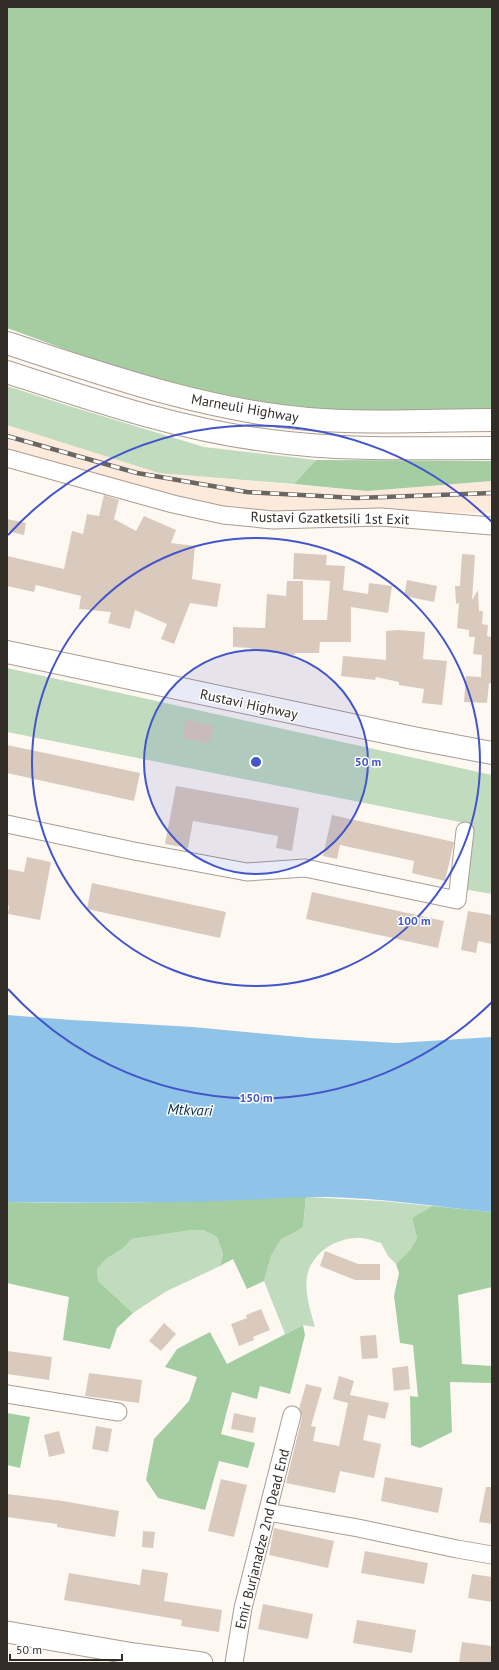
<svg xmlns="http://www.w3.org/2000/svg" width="499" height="1670" viewBox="0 0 499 1670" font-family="'PT Sans',sans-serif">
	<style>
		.built { fill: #fceadc }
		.green { fill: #c0dbbe }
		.forest { fill: #a4cda1 }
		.water { fill: #90c3e8 }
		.building { fill: #dacabe }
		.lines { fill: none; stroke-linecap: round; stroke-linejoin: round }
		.minor-casing { stroke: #ab9c90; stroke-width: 19 }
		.tertiary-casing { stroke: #ab9c90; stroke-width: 23 }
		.trunk-casing { stroke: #ab9c90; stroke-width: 24 }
		.minor { stroke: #fff; stroke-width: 17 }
		.tertiary { stroke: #fff; stroke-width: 21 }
		.trunk { stroke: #fff; stroke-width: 22 }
		.rail-casing { stroke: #6c6661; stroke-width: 4.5 }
		.rail { stroke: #fff; stroke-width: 3; stroke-dasharray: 9; stroke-linecap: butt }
		.ring { fill: none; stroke: #4255c9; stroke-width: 2 }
		.labels { text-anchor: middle; stroke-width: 3; stroke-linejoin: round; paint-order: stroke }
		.street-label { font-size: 14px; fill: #332d28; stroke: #fff }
		.water-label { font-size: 15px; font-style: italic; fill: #032c45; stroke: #fff }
		.centre { fill: #4255c9; stroke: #fff; stroke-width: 2 }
		.ring-label { font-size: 12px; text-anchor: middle; font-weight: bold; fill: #4255c9; stroke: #fff; stroke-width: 3; stroke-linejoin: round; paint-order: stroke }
	</style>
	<rect width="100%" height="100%" fill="#fef8f3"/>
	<path class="built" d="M7,425L159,473L367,491L492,481V513L238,511L7,453Z"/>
	<path class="green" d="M7,386L66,405L204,447L316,460L294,484L159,473L7,425Z
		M7,668L492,775V894L457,888L470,824L7,732Z
		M306,1197L381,1201L432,1206L412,1218L417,1238L410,1250L396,1264L388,1256L381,1243C374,1241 367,1238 360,1238C337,1237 312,1252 307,1276C304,1292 311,1312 315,1327L303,1325L285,1334L264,1281L271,1256L281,1239L294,1233L303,1227Z
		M192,1230H203L217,1237L223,1254L220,1266L165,1292L133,1313L98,1281L97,1269L106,1259L122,1249L132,1239Z"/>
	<path class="forest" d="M7,7H492V411L282,410L141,377L7,328Z
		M316,460L492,461V481L367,491L294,484Z
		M278,1197H306L303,1227L294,1233L281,1239L271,1256L264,1281L247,1289L233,1259L220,1266L223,1254L217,1237L203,1230H192L132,1239L122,1249L106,1259L97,1269L98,1281L133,1313L117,1328L110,1349L63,1340L69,1297L7,1283V1202C98,1204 188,1203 278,1197Z
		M432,1206L492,1212V1287L458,1295L462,1364L492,1366V1383L450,1382L452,1432L420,1448L411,1445L410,1396L418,1397L413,1345L400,1343L394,1296L399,1273L396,1264L410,1250L417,1238L412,1218Z
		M303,1325L305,1335L290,1394L260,1386L257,1399L232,1392L221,1434L255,1443L248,1468L219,1461L205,1510L158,1498L146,1480L154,1439L189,1401L197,1377L165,1367L177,1349L210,1332L227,1364Z
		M7,1413L30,1417L20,1468L7,1465Z"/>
	<path class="water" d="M7,1015L72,1020L193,1027L310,1038L397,1043L492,1037V1212C437,1207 381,1198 326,1197C290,1197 255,1200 220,1201C149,1203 78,1203 7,1202Z"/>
	<path class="building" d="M104,495L119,500L114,519L136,531L144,516L176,530L171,543L195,546L192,579L221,584L217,607L190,603L174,644L161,639L167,624L135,610L130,629L108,623L111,612L79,609L81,596L36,585L34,592L7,586V556L64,569L72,531L83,534L87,514L99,516Z
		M7,519L26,523L24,535L7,531Z
		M294,553L327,555L326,565L345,566L343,590L368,594L369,583L392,586L388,613L351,607V642H320L319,653H295V655L250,650L251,648L233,647V627L265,628L267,594L286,596L287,581H303V620H327L330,581L293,579Z
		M462,554L475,555L472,600L478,590L479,611H483L482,624L488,625L487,636L492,637V684L489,683L487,703L464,702L466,676L481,677L482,655L473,654L475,637H469V630L457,628L459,603L456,604L455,586H460Z
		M407,580L437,586L434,602L404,596Z
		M398,630L425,632L423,659L447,661L442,705L422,703L424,689L399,685V682L376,677L375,680L341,676L343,656L386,660V631Z
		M186,720L214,726L210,743L183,738Z
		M7,745L140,773L134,801L7,773Z
		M176,786L299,808L292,851L276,848L278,836L193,821L188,848L165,844Z
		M332,815L454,842L445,881L412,873L414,861L340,845L337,859L323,856Z
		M27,857L51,862L40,920L8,914L9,906L7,905V869L24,872Z
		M92,883L226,912L220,938L87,909Z
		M312,892L444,921L438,948L306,919Z
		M468,911L492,915V944L478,941L476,953L461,950Z
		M325,1251L358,1264H380V1280H355L320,1266Z
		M261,1309L270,1330L253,1337L254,1340L239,1346L231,1324L247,1318L246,1315Z
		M164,1323L176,1334L161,1351L149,1341Z
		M376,1335L378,1358L362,1359L360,1336Z
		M7,1351L52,1357L49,1380L7,1374Z
		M408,1366L410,1389L394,1391L392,1368Z
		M89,1373L142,1380L139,1403L85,1396Z
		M339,1376L354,1381L350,1395L389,1403L385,1419L368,1415L363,1440L381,1444L374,1478L340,1471L335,1493L286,1483L302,1417L299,1409L306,1384L322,1388L311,1426L316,1427L313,1441L339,1446L348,1403L333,1399Z
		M234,1413L256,1418L253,1433L231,1429Z
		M96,1426L112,1429L108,1452L92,1449Z
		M59,1431L65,1453L49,1457L44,1435Z
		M385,1477L443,1488L438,1513L381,1501Z
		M221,1479L247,1485L234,1537L208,1531Z
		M486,1487H492V1524L479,1522Z
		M7,1494L63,1501L119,1511L115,1537L57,1527V1524L7,1517Z
		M274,1528L334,1541L328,1568L269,1555Z
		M143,1531L155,1532L153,1548L142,1547Z
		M365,1551L428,1563L424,1584L361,1573Z
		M142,1569L168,1573L164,1601L222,1610L219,1632L181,1626L182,1620L64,1600L69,1573L140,1585Z
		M472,1574L492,1577V1602L468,1598Z
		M263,1604L313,1614L308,1639L258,1629Z
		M357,1620L416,1630L412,1653L353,1643Z
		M462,1642L492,1646V1663H459Z"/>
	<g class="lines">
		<g class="minor-casing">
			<path id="minor" d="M7,458L173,504L223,515L273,520L381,517L492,526
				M7,824L134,851L247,872L305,868L457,900L465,831
				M7,1394L118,1412
				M268,1512L358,1528L457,1549L492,1555
				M234,1663L243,1608L292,1415"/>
		</g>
		<g class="tertiary-casing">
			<path id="tertiary" d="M7,1632L134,1654L202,1663"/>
		</g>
		<g class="trunk-casing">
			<path id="trunk" d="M7,343C105,375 204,410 308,419C369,424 431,420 492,420
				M7,372C93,400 180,430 271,441C344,451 418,448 492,448
				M7,652L413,738L492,753"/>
		</g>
		<use href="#minor" class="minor"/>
		<use href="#tertiary" class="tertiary"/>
		<use href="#trunk" class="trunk"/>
		<g class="rail-casing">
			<path id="rail" d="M7,436L137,473L247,492L357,498L492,493"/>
		</g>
		<use href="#rail" class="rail"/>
	</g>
	<circle cx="256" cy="762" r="112" fill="#4255c9" fill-opacity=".12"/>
	<g class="ring">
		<circle cx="256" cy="762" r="112"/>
		<circle cx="256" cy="762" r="224"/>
		<path d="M492 1002A336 336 0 0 1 8 989M8 535A336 336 0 0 1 492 522"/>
	</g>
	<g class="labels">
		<g class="street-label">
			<text transform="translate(245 408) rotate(10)" y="5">Marneuli Highway</text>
			<text transform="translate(330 518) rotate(1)" y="5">Rustavi Gzatketsili 1st Exit</text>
			<text transform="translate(249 704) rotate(12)" y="5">Rustavi Highway</text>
			<text transform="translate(262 1539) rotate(-76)" y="5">Emir Burjanadze 2nd Dead End</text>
		</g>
		<g class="water-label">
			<text transform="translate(190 1110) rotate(2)" y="5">Mtkvari</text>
		</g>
	</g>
	<circle cx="256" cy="762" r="6" class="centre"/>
	<g class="ring-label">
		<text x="368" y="766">50 m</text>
		<text x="414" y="925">100 m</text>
		<text x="256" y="1102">150 m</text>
	</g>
	<rect width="499" height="1670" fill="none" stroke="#332d28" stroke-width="16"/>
	<path d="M10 1654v6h112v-6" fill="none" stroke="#332d28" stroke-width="2"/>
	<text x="16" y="1654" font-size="12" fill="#332d28" stroke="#ffffff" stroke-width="3" paint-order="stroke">50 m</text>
</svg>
